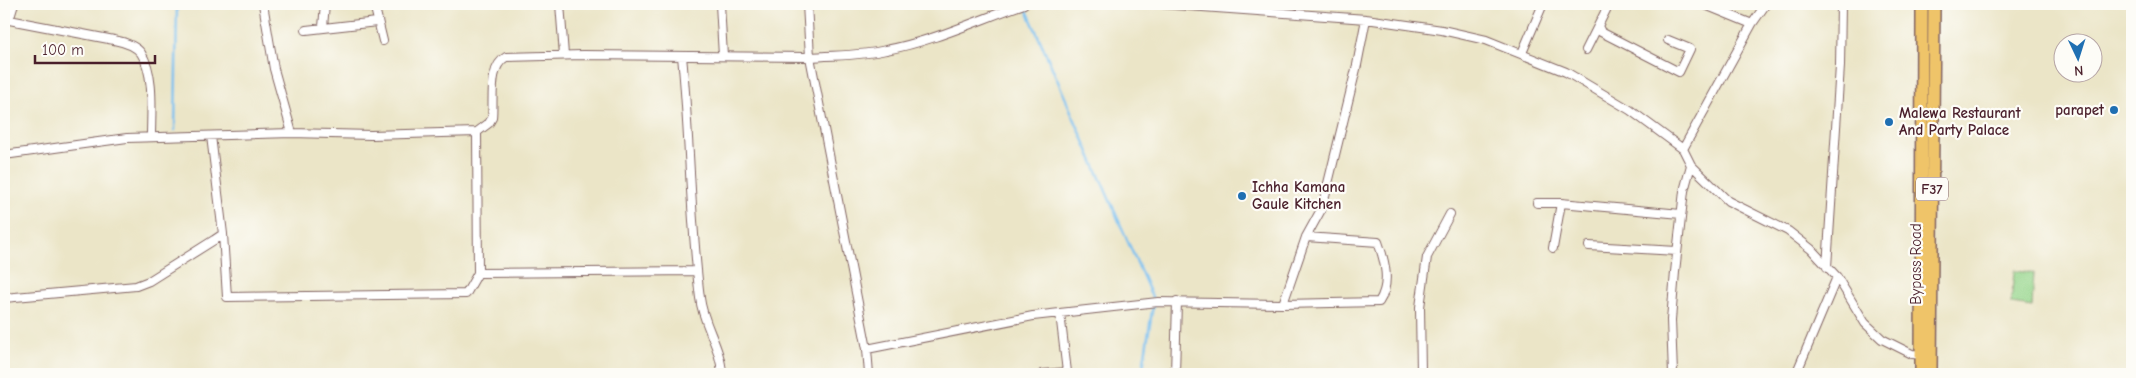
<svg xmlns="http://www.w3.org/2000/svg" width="2136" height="378" viewBox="0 0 2136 378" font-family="'Comic Neue',sans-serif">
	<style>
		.green { fill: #95d58b; stroke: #707a5b }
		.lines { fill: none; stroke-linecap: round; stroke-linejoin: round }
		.stream { stroke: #79c0f1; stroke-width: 2.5 }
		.minor-casing { stroke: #826462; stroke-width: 10 }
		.highway-casing { stroke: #826462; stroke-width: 14 }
		.minor { stroke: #fff; stroke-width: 8 }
		.highway { stroke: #efc469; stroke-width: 11 }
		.poi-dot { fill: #1f6fb2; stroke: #fdfcf7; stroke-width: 2 }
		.labels { text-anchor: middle; stroke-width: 4.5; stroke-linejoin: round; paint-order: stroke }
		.shield { fill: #fdfcf7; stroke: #806168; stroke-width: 1 }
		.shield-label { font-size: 14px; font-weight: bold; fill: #4a1f2b }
		.poi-label { font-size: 15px; font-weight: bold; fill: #4a1f2b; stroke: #fdfcf7; text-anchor: start }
		.street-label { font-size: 15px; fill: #4a1f2b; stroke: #fdfcf7 }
	</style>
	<rect width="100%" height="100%" fill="#fdfcf7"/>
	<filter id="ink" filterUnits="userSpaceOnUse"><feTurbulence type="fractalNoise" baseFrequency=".02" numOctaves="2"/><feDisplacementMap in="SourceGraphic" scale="10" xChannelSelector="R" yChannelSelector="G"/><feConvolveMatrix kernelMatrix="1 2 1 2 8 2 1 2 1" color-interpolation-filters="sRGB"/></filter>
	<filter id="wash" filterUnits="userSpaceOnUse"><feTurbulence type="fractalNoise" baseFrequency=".0096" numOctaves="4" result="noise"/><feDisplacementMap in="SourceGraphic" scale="20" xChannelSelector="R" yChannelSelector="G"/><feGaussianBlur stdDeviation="1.12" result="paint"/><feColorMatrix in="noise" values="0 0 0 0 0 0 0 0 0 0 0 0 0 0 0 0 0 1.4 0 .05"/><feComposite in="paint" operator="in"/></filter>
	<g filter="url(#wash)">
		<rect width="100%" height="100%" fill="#ebe5c7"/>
		<path class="green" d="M2014,271L2034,273L2032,307L2011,304Z"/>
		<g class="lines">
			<path class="stream" d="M1026,8L1152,297
				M175,130L177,4
				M1142,374L1153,305"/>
		</g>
	</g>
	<g filter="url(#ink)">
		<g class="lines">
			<g class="minor-casing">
				<path id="minor" d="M263,4L274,69L292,133
					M374,4L383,41
					M560,4L564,55
					M720,4L723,56
					M1161,4L1366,19L1442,30L1486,40L1566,72L1630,110L1683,149L1691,165L1728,201L1788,231L1811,249L1837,277L1865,323L1882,339L1912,354L1924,355
					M1609,4L1598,26L1601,32L1679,72L1690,49L1668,40
					M1703,4L1752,24
					M4,17L11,14L14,4
					M4,19L114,40C124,42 135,45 141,53C155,74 151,113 151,137
					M323,27L325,4
					M306,30L377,22
					M1586,50L1598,26
					M1522,53L1543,4
					M682,56C690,137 690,218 700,298C703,325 721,347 722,374
					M477,132L478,273L697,271
					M1683,149L1752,24L1766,4
					M4,155L127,138L292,133L371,135L477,132L489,123L492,118C494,99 488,67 506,57L583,55L810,57L807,4
					M1537,203H1561
					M223,234L227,297L466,294L478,273
					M1589,246L1677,251
					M1553,248L1561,203L1681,214
					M1827,267L1840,66L1841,4
					M4,298L136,286L149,281L214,240L223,234L211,136
					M1283,304L1379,302C1391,284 1385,261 1378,242L1306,237
					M867,349L1033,316L1158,302L1283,304L1306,237L1322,208L1357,65L1366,19
					M869,374L867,349L810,57C835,55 861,56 886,50C934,41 978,20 1024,4
					M1042,374L1067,372L1060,313
					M1175,374L1177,301
					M1421,374L1420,307L1427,257L1450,214
					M1673,374L1671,320L1675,272L1684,191L1691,165
					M1796,374L1837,277"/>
			</g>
			<g class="highway-casing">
				<path id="highway" d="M1921,374L1922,4
					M1931,374L1934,4"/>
			</g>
			<use href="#minor" class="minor"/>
			<use href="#highway" class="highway"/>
		</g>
	</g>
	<g class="poi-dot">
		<circle cx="2114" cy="110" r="5"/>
		<circle cx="1889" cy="122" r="5"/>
		<circle cx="1242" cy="196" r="5"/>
	</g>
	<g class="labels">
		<rect class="shield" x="1916" y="177.5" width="32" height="23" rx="4"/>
		<g class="shield-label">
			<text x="1932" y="194">F37</text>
		</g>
		<g class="poi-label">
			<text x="2104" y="115" text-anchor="end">parapet</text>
			<text x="1899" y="118">Malewa Restaurant<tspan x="1899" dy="17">And Party Palace</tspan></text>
			<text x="1252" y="192">Ichha Kamana<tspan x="1252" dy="17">Gaule Kitchen</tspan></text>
		</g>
		<g class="street-label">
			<text transform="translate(1916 264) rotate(-90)" y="5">Bypass Road</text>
		</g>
	</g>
	<rect width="2136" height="378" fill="none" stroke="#fdfcf7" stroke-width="20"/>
	<g transform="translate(2078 58) rotate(176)"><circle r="24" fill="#fdfcf7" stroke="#b5a4a5"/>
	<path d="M0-4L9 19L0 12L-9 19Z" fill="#1f6fb2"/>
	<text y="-8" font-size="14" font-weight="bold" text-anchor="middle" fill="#4a1f2b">N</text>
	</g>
	<path d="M35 55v8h120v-8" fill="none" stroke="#4a1f2b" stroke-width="2.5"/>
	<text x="42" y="55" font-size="15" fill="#4a1f2b" stroke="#fdfcf7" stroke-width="4" paint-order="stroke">100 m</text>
</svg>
